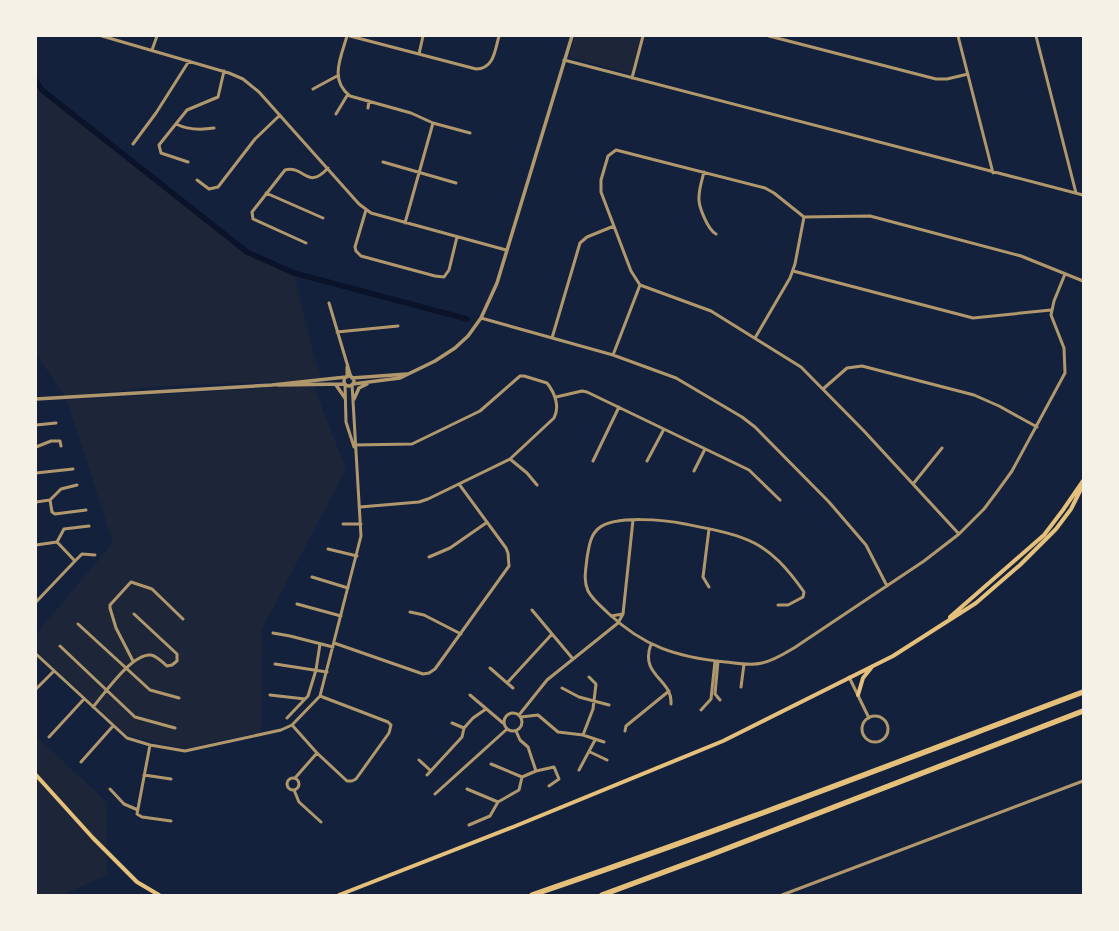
<svg xmlns="http://www.w3.org/2000/svg" width="1119" height="931" viewBox="0 0 1119 931" font-family="'Archivo Narrow',sans-serif">
	<style>
		.green { fill: #1d2539 }
		.lines { fill: none; stroke-linecap: round; stroke-linejoin: round }
		.canal { stroke: #0b132b; stroke-width: 5.5 }
		.minor { stroke: #b1986c; stroke-width: 3 }
		.tertiary { stroke: #b1986c; stroke-width: 3.5 }
		.secondary { stroke: #e5c07b; stroke-width: 4 }
		.motorway { stroke: #e5c07b; stroke-width: 5.5 }
	</style>
	<rect width="100%" height="100%" fill="#14213d"/>
	<path class="green" d="M575,36H641L632,74L569,57Z
		M36,81L42,90L247,252L294,273L312,348L321,378L293,381L160,386L65,397L36,354Z
		M313,385L346,469L262,629L261,732L185,749L126,735L36,651V634L113,543L67,400Z
		M36,736L107,802V874L64,895H36Z"/>
	<g class="lines">
		<path class="canal" d="M36,81L42,90L247,252L294,273L467,319"/>
		<path class="minor" d="M102,36L229,73L243,79L259,92L359,204L371,213L506,250
			M347,36C341,57 329,80 350,96L411,113L433,123L470,133
			M350,36L476,69C494,69 495,50 499,36
			M769,36L936,79H947L968,74
			M958,36L993,173
			M1036,36L1076,193
			M152,50L157,36
			M419,54L423,36
			M564,60L1083,195
			M632,78L643,36
			M313,89L337,76
			M368,108L369,101
			M336,114L348,94
			M176,124C188,130 201,130 214,128
			M133,144L156,113L189,61
			M188,162L161,153L159,145L187,110L218,97L224,71
			M383,162L456,183
			M704,172C702,180 699,189 699,197C698,206 708,230 716,234
			M197,180L209,189L218,187L255,139L280,115
			M266,193L323,218
			M366,210L355,247L356,251L361,256L435,276L444,277L449,270L457,237
			M405,223L433,123
			M306,243L253,219L252,212L285,170C305,165 307,191 328,168
			M793,271L973,318L1051,310
			M640,285L711,311L801,367L864,431L959,534
			M329,303L351,377
			M481,318L613,355L676,378L742,417L755,427L829,502L866,545L887,586
			M337,332L398,326
			M552,338L580,243L587,237L614,226
			M755,338L790,278L795,264L804,217
			M613,355L640,285L631,271L601,192V180L608,156L616,150L765,188L774,193L804,217L870,216L1021,256L1083,281
			M347,377V367
			M345,384L346,422L354,447
			M823,389L847,368L862,366L974,395L999,406L1037,427
			M556,397L582,391L587,392L749,470L780,500
			M36,425L56,423
			M354,445L412,444L480,411L520,376H524L547,383C555,393 560,407 554,418L510,459L428,499L419,502L360,507
			M36,447L51,441H60L61,446
			M510,459L527,473L537,485
			M593,461L619,407
			M647,461L664,429
			M694,471L705,449
			M36,473L73,469
			M913,484L942,448
			M50,500L52,512L55,514L86,510
			M36,502L50,500L61,489L77,485
			M343,524H361
			M709,529L703,577L709,587
			M57,542L64,529L89,526
			M36,545L57,542L75,561L36,602
			M328,549L357,556
			M429,557L450,548L486,523
			M75,561L82,554L95,555
			M312,577L348,588
			M297,604L341,616
			M778,605H788L803,597L804,592C767,539 746,536 685,524C666,520 615,515 599,528C590,535 589,547 587,558C586,569 583,580 588,591C593,600 601,606 608,613C644,647 677,657 725,662C737,663 750,666 762,663C773,661 784,654 794,648L924,561L959,534L984,509L999,489L1012,471L1065,373L1064,348L1051,315L1054,301L1065,274
			M532,610L573,659
			M410,612L424,615L461,634
			M611,616L623,614
			M78,624L150,690L179,698
			M273,633L290,636L333,647
			M334,643L423,674L429,673L435,669L509,566L508,553L506,548L459,484
			M651,644C639,676 673,679 671,704
			M60,646L135,717L175,728
			M36,654L127,738L150,745L185,751L281,730L292,725L320,696L361,536L352,384
			M133,661L116,628L110,608V605L131,582L152,589L183,619
			M718,661L715,694L720,700
			M275,664L327,672
			M490,668L513,688
			M849,677L869,718
			M507,683L552,634
			M741,687L744,664
			M562,688L579,697L609,705
			M36,689L54,671
			M270,695L305,699L308,696L316,670L320,644
			M470,695L503,723
			M93,707C105,693 132,653 151,655C157,656 162,662 167,666L172,665L177,661V654L134,614
			M701,710L711,699L715,661
			M504 722a9 9 0 1 1 18 0a9 9 0 1 1-18 0Z
			M519,715L547,680L618,623L623,614L633,520
			M862 729a13 13 0 1 1 26 0a13 13 0 1 1-26 0Z
			M521,717L538,715L558,732L583,735L604,742
			M287,718L305,699
			M452,723L464,728
			M292,725L317,753L347,781H352L356,779L389,733L391,725L388,722L320,696
			M625,731L626,726L669,691
			M583,735L593,709L596,684L589,677
			M49,737L84,699
			M150,745L137,814L142,817L171,821
			M590,752L607,760
			M419,760L431,771
			M81,762L113,726
			M491,764L522,777
			M579,770L595,740
			M536,771L554,767L559,779L549,786
			M144,775L171,779
			M427,775L462,737L464,728L473,718L486,709
			M287 784a6 6 0 1 1 12 0a6 6 0 1 1-12 0Z
			M295,778L317,753
			M110,789L124,804L138,810
			M467,789L498,802
			M294,790L299,802L321,822
			M435,794L507,729
			M469,825L490,816L498,802L519,790L522,777L536,771L528,747L520,740L516,731
			M782,895L1083,781"/>
		<path class="tertiary" d="M344 381a5 5 0 1 1 10 0a5 5 0 1 1-10 0Z
			M352,378L407,374
			M353,384L400,378L435,361L455,348L468,336L481,318L497,283L572,36
			M278,385L345,384
			M336,385L345,398
			M36,399L272,385L346,377
			M354,399L359,388L367,384"/>
		<path class="secondary" d="M950,617L1044,535L1063,510L1083,481
			M858,695L863,678L871,668
			M36,775L93,838L137,882L159,895
			M339,895L513,827L723,741L893,656L976,603L1020,565L1056,529L1071,509L1083,485"/>
		<path class="motorway" d="M532,895C718,832 900,761 1083,692
			M602,895L710,855L1083,711"/>
	</g>
	<rect width="1119" height="931" fill="none" stroke="#f6f1e7" stroke-width="74"/>
</svg>
